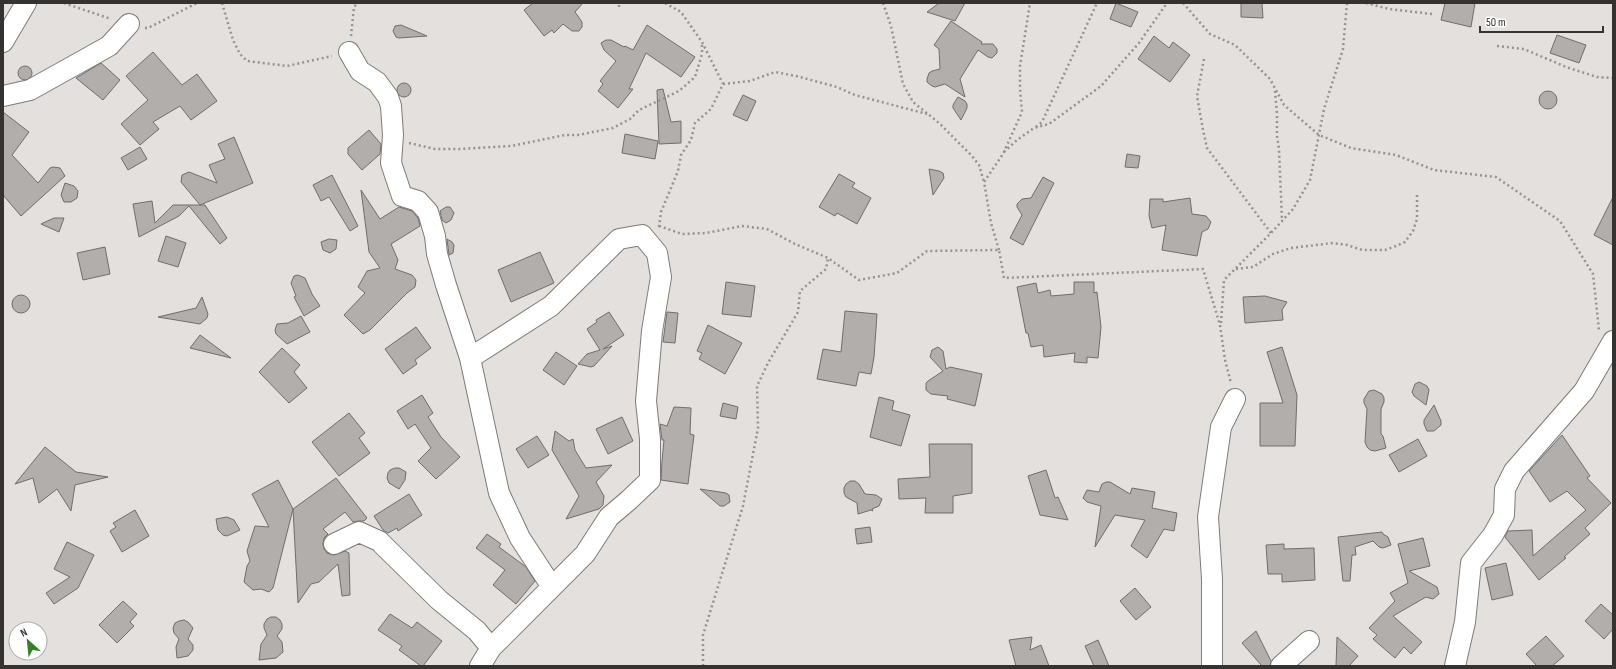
<svg xmlns="http://www.w3.org/2000/svg" width="1616" height="669" viewBox="0 0 1616 669" font-family="'Sofia Sans Condensed',sans-serif">
	<style>
		.building { fill: #b2aeac; stroke: #716d6c }
		.lines { fill: none; stroke-linecap: round; stroke-linejoin: round }
		.minor-casing { stroke: #7e7b79; stroke-width: 22 }
		.path { stroke: #959290; stroke-width: 2.5; stroke-dasharray: 2 3; stroke-linecap: butt }
		.minor { stroke: #fff; stroke-width: 20 }
	</style>
	<rect width="100%" height="100%" fill="#e3e0dd"/>
	<path class="building" d="M533,3H583L575,12L582,22V27L579,31H572L563,24L554,33L552,30L544,36L524,10Z
		M939,3H965L955,21L927,12Z
		M1116,3L1138,12L1131,27L1110,19Z
		M1241,3H1262L1263,18L1241,17Z
		M1445,3H1475L1471,27L1441,20Z
		M951,21L982,42L981,44H993L997,49V53L992,58L988,57L978,50L960,79L965,97L945,84L935,87L932,86L927,82V79L929,73L932,71L940,69L939,49L934,45Z
		M401,25L427,36L399,38L396,37L393,31L395,26Z
		M647,25L695,57L681,77L646,53L629,89H633L618,108L598,91L603,84L600,81L616,61L604,50L601,43L606,40H611L624,47L625,46L633,50Z
		M1557,35L1586,45L1579,63L1550,53Z
		M1154,36L1169,48L1173,42L1190,55L1170,82L1138,59Z
		M153,52L182,85L197,74L217,101L191,120L180,106L153,122L159,129L140,145L121,124L148,100L126,76Z
		M101,63L120,80L103,100L76,78Z
		M18 73a7 7 0 1 1 14 0a7 7 0 1 1-14 0Z
		M397 90a7 7 0 1 1 14 0a7 7 0 1 1-14 0Z
		M663,89L671,122L681,121V143L659,144L657,90Z
		M1539 100a9 9 0 1 1 18 0a9 9 0 1 1-18 0Z
		M743,95L756,101L747,121L733,115Z
		M958,97L965,101L967,104V108L961,120L953,108V105Z
		M3,112L29,132L12,155L38,183L50,168L53,167L60,168L65,176L21,216L3,195Z
		M369,130L381,144L380,154L362,170L348,154V148Z
		M625,134L658,141L655,159L622,153Z
		M234,137L253,183L200,205L181,182L182,175L189,172L217,183L209,165L225,159L218,144Z
		M140,147L147,159L128,170L121,158Z
		M1127,154L1140,156L1138,168L1125,167Z
		M929,169L939,171L943,173L944,178L933,195Z
		M839,174L855,183L852,187L871,198L857,224L837,213L835,216L819,207Z
		M332,175L358,226L350,231L329,197L321,201L313,185Z
		M1043,177L1054,183L1023,245L1010,238L1022,215L1017,207V204L1022,199L1031,198Z
		M65,183L74,186L78,191L77,198L71,202H64L61,195Z
		M361,190L380,219L399,207L412,211L418,218L420,226L391,244L398,260L395,269L412,275L416,280L415,287L407,293L370,330L363,334L344,315L365,293L358,287L367,271L380,268L369,252Z
		M1613,197V245L1594,235Z
		M1190,198L1192,214L1206,216L1211,222L1208,229L1202,232L1197,256L1162,250L1166,225L1152,228L1149,216L1150,199H1163V202Z
		M152,201L155,223L173,205H205L227,238L220,244L189,206L179,216L139,237L133,204Z
		M446,207H450L454,213L451,220L446,223L442,220L440,211Z
		M54,218H64L59,232L41,224Z
		M166,236L186,243L178,267L158,261Z
		M329,239L337,240L336,249L330,253L323,250L321,242Z
		M447,239L452,242L454,245L453,253L449,255Z
		M105,247L110,274L83,280L77,253Z
		M540,252L554,283L511,302L498,270Z
		M298,275L305,278L312,294L320,306L304,316L294,297L296,296L291,283L294,276Z
		M726,282L755,286L751,317L722,314Z
		M1074,282H1094V293L1097,292L1101,327L1098,358L1087,357V363L1074,362L1075,353L1044,357L1043,345L1031,347L1028,333H1026L1017,287L1036,283L1038,293L1050,290L1051,296L1074,294Z
		M12 304a9 9 0 1 1 18 0a9 9 0 1 1-18 0Z
		M1265,296L1287,302L1282,310L1283,320L1245,323L1243,297Z
		M202,297L208,314L207,318L200,324L158,317L196,308Z
		M845,311L877,314L874,357L871,374L859,372L856,386L817,379L823,349L841,352Z
		M609,312L624,335L603,349L612,346L594,366L591,367L578,364L587,354L600,350L587,329L597,322L596,320Z
		M667,312L678,313L675,343L663,342Z
		M301,316L310,332L287,344L276,334L275,330L277,324L288,323Z
		M708,325L742,343L725,374L699,359L702,353L697,351Z
		M416,327L431,348L415,360L417,364L403,374L385,349Z
		M200,335L231,358L190,348Z
		M938,347L943,351L946,369L950,367L982,374L975,406L947,399L948,396L931,394L926,390V383L928,381L943,371L930,357L932,350Z
		M1282,347L1297,395L1295,446H1260V403H1283L1267,352Z
		M282,348L300,365L294,372L307,388L289,403L259,372Z
		M556,352L577,366L564,385L543,370Z
		M1419,382L1427,386L1429,390L1426,405L1414,396L1412,392L1415,384Z
		M1374,390L1382,394L1384,398V402L1381,409V434L1383,436L1386,448L1375,451L1370,450L1367,447L1365,442L1367,409L1364,403V399L1369,391Z
		M422,395L433,413L428,417L441,437L460,457L436,479L418,461L431,448L415,424L408,429L397,411Z
		M879,397L894,401L892,410L910,415L901,446L870,437Z
		M723,403L738,407L736,419L720,416Z
		M1434,405L1441,421V425L1434,431H1427L1424,424V420Z
		M674,407L691,408L690,434L694,435L688,484L661,480L662,461L664,440H662L660,424L667,426Z
		M349,413L365,433L359,438L370,453L339,476L312,442Z
		M622,417L633,441L608,454L596,429Z
		M555,431L569,441L573,439L575,450L586,468L612,465L596,482L604,496L603,505L599,509L566,519L579,496L552,450Z
		M1562,435L1590,476L1587,478L1611,503L1585,528L1590,534L1564,557L1566,558L1539,580L1505,537L1508,531L1532,530L1533,556L1586,510L1567,491L1550,502L1529,471Z
		M537,436L549,455L528,468L516,449Z
		M1418,439L1427,456L1399,472L1389,455Z
		M929,444H972V493L953,496V513H925L926,498L899,499L898,479L930,477Z
		M45,447L76,472L108,477L75,485L71,511L57,489L39,503L33,478L15,484Z
		M395,468H399L406,472L405,480L399,489L389,483L387,478L388,473L390,470Z
		M1046,470L1055,498L1058,497L1068,520L1040,515L1028,476Z
		M336,478L367,518L364,521H359L353,522L345,512L323,529L328,534L324,538L323,544L324,549L327,553L334,555L345,551L349,553L350,595L342,596L338,564L319,582L311,584L298,603L293,509Z
		M278,480L293,509L273,588L269,592L261,589L253,590L244,582L247,566L250,561L247,551L255,526L269,527L252,494Z
		M850,481H855L859,484L865,494L876,495L882,499L879,506L872,509L873,511L871,510L858,514L857,503L846,497L844,493V488L846,484Z
		M1106,482H1110L1130,494L1132,488L1155,492L1152,508L1177,513L1174,531L1164,529L1147,558L1131,546L1145,520L1115,515L1095,547L1101,506L1087,502L1083,498L1087,490L1099,492L1102,484Z
		M700,489L726,493L729,495L730,502L724,506H720Z
		M409,494L422,515L398,531L397,528L388,533L383,530L374,516Z
		M135,510L149,536L122,552L110,531L116,527L113,523Z
		M227,517L234,520L240,530L227,536L223,535L218,530L216,519Z
		M870,527L872,542L857,544L855,529Z
		M1382,532L1383,534L1388,537L1391,545L1383,548L1379,547L1373,541L1355,547L1356,555H1352L1350,581H1343L1338,537Z
		M487,534L501,544L499,547L526,567L535,581L516,604L493,585L505,570L476,548Z
		M1423,538L1430,566L1409,571L1437,587L1439,594L1433,599L1426,597L1393,616L1422,642L1411,654L1404,647L1395,658L1373,639L1377,635L1369,628L1395,601L1390,593L1408,583L1398,544Z
		M67,542L94,555L78,588L54,604L46,593L70,577L54,569Z
		M1284,544V549L1314,548L1315,580L1282,582V574H1268L1266,545Z
		M1506,563L1513,595L1492,600L1485,568Z
		M1135,588L1151,607L1136,620L1120,601Z
		M123,601L137,614L130,622L134,626L117,643L99,625Z
		M1601,604L1613,615V629L1604,639L1585,621Z
		M390,614L412,628L417,622L442,641L423,666H421L399,650L402,646L378,630Z
		M271,617H276L280,620L282,624V629L277,636L282,642L283,652L276,658L259,660L261,644L267,635L264,628V624L267,619Z
		M184,620L188,622L193,628L188,639L193,645V650L188,656L177,658L176,647L179,639L174,633L173,628L175,623L179,621Z
		M1256,631L1271,661L1270,666H1262L1242,643Z
		M1546,636L1564,656L1552,666H1537L1526,654Z
		M1032,637L1030,650L1041,645L1049,666H1016L1009,640Z
		M1337,637L1358,656L1349,666H1336Z
		M1098,640L1109,666H1094L1085,646Z"/>
	<g class="lines">
		<g class="minor-casing">
			<path id="minor" d="M3,42L26,3
				M349,52L360,71L377,82L388,97L391,106L393,135L391,163L402,196L418,201L428,212L435,236L437,254L446,285L470,358L499,493L520,538L552,587
				M3,96L30,90L109,46L129,24
				M470,358L551,306L619,239L642,235L657,253L661,277L652,331L646,401L650,439V480L629,500L609,517L585,554L491,648L480,666
				M334,544L359,532L379,541L439,600L477,631L491,648
				M1212,666V579L1208,517L1221,427L1235,399
				M1281,666L1309,641
				M1455,666L1465,622L1471,563L1493,535L1504,515L1505,489L1514,471L1584,391L1613,341"/>
		</g>
		<path class="path" d="M64,3L111,19
			M222,3L233,40L240,54L247,61L287,66L332,56
			M883,3L891,26L903,84L913,102L939,123L972,156L979,165L984,182
			M1183,3L1210,34L1235,45L1270,79L1284,105L1319,135L1351,148L1396,155L1434,170L1496,177L1560,221L1593,274L1599,330
			M1366,3L1389,9L1432,14
			M619,7V3
			M145,28H148L197,3
			M351,36L354,7L358,3
			M1497,46L1524,49L1566,67L1597,77L1613,78
			M1204,59L1197,96L1203,130L1207,148L1271,233
			M723,84L750,81L775,72L796,76L837,87L855,95L927,114
			M1275,91L1277,114V136L1279,149L1282,221
			M1036,127L1042,122L1097,3
			M409,143L435,149H459L511,146L565,135H578L613,128L630,119L639,110L679,91L695,77L702,54V42
			M1004,152L1017,140L1034,128L1049,124L1101,86L1139,43L1167,3
			M659,226L682,234L706,233L742,226L767,229L795,244L828,258L859,280L897,273L927,251L999,250L1004,278L1203,269L1220,325L1225,360L1231,383
			M659,227L661,212L678,171L681,155L691,140L695,123L711,109L723,84L702,42L681,12L665,3
			M999,250L991,223L984,182L1003,154L1022,112L1020,89V66L1030,3
			M1236,269L1253,267L1273,254L1291,248L1333,243L1347,245L1362,250H1385L1396,246L1405,242L1413,231L1417,219V194
			M1221,323L1224,280L1271,233L1293,209L1310,180L1324,109L1343,49L1347,3
			M703,666V635L743,506L758,428L757,386L768,363L798,312L800,291L826,269L828,258"/>
		<use href="#minor" class="minor"/>
	</g>
	<rect width="1616" height="669" fill="none" stroke="#353332" stroke-width="8"/>
	<g transform="translate(28 641) rotate(333)"><circle r="19" fill="#ffffff" stroke="#aeadad"/>
	<path d="M0-3L7 15L0 10L-7 15Z" fill="#358027"/>
	<text y="-6" font-size="11" font-weight="bold" text-anchor="middle" fill="#353332">N</text>
	</g>
	<path d="M1480 26v6h123v-6" fill="none" stroke="#353332" stroke-width="2"/>
	<text x="1486" y="26" font-size="12" fill="#353332" stroke="#ffffff" stroke-width="3" paint-order="stroke">50 m</text>
</svg>
